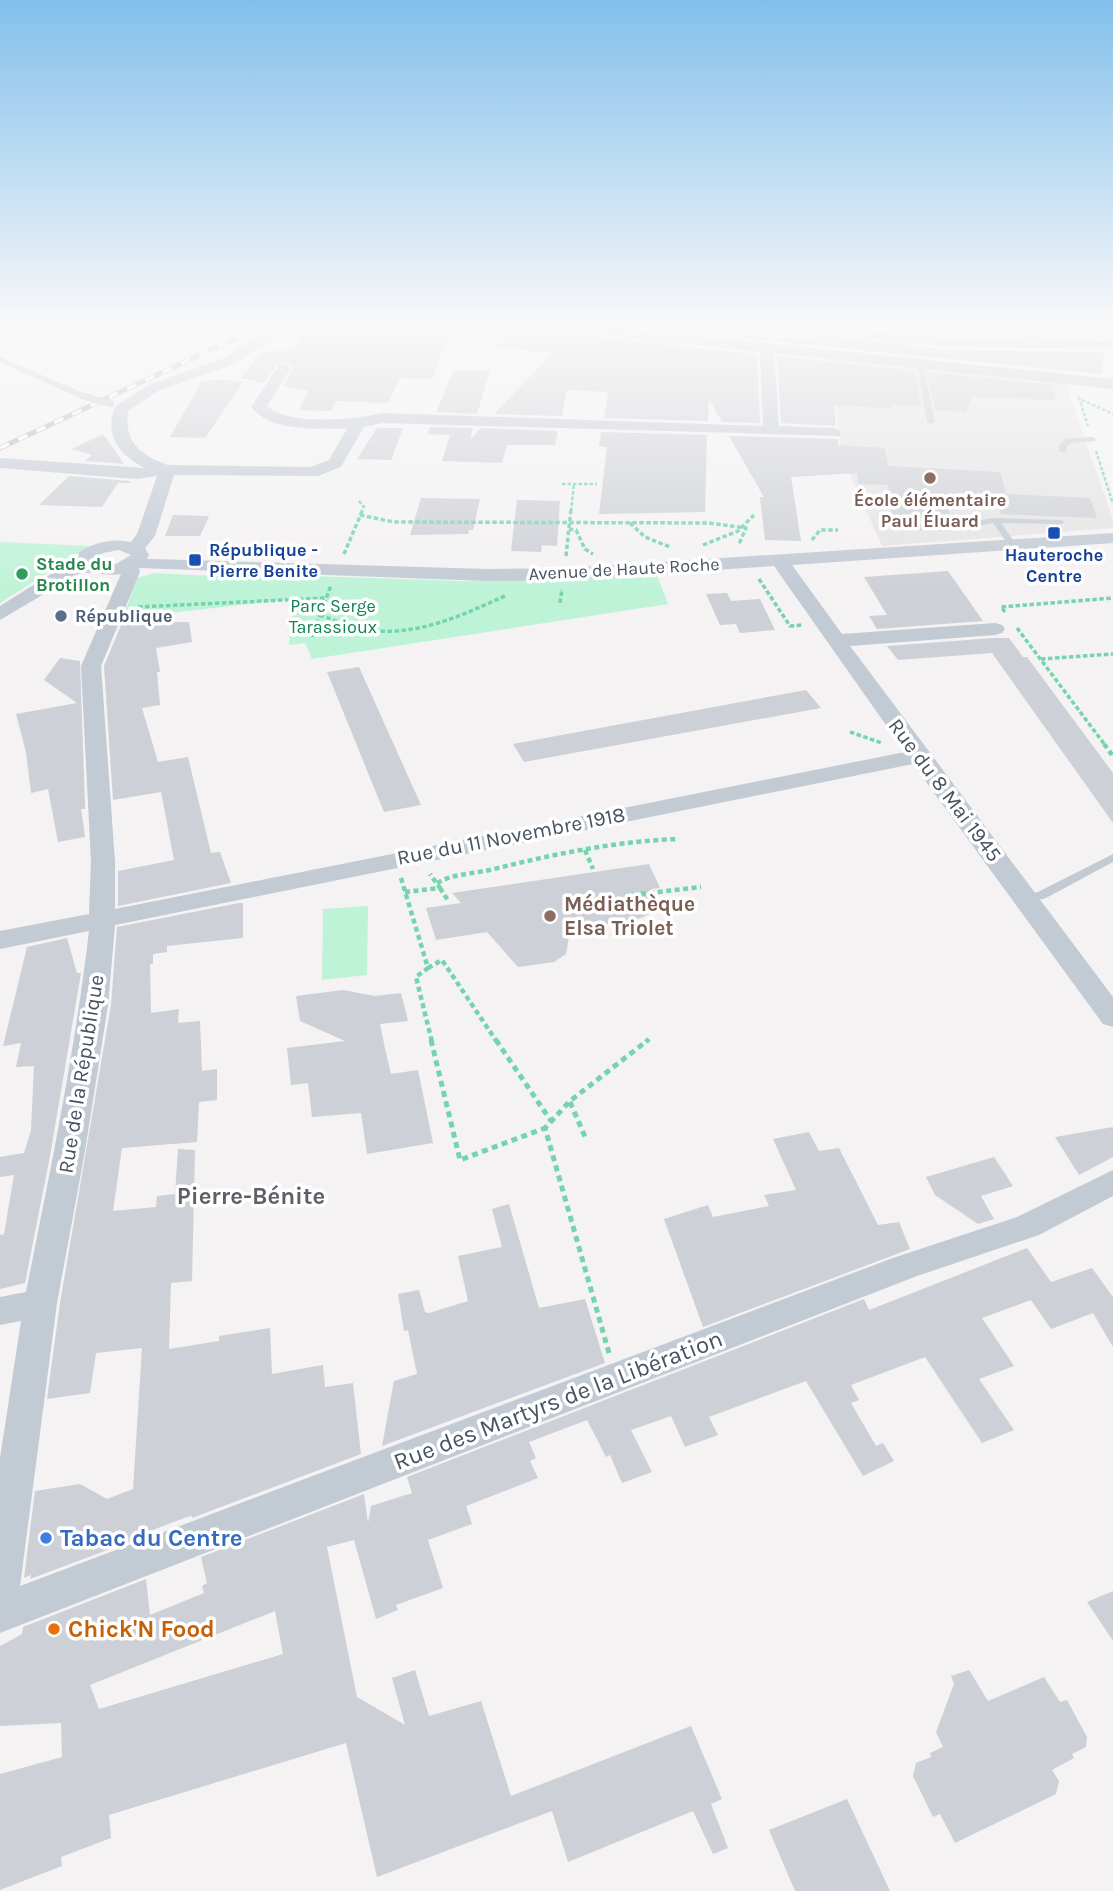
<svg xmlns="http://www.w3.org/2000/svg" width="1113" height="1891" viewBox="0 0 1113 1891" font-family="Karla,sans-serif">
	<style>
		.education { fill: #e5e3e4 }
		.green { fill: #bff3d8 }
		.building { fill: #cdd0d6; fill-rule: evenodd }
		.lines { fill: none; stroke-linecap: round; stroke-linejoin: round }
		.path-far3 { stroke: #74d4ae; stroke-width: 2.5; stroke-dasharray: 3.5 2; stroke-linecap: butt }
		.path-far2 { stroke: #74d4ae; stroke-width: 3.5; stroke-dasharray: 4.5 2.5; stroke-linecap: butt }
		.path-far1 { stroke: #74d4ae; stroke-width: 4.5; stroke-dasharray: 5 3.5; stroke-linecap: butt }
		.path { stroke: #74d4ae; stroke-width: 5; stroke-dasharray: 6 4.5; stroke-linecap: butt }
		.lane { fill: #c2cad4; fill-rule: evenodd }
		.street { fill: #c2cad4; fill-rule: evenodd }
		.rail-casing { stroke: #b3b6bc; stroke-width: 5 }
		.rail { stroke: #fff; stroke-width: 3.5; stroke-dasharray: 10; stroke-linecap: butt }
		.lane-bridge { stroke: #c2cad4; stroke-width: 7 }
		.education-dot { fill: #8d6e63; stroke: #fff; stroke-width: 2.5 }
		.transit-dot { fill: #1a4fb4; stroke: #fff; stroke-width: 2.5 }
		.leisure-dot { fill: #2e9e5b; stroke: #fff; stroke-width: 2.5 }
		.service-dot { fill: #5c6f8a; stroke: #fff; stroke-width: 2.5 }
		.shop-dot { fill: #3f7fe0; stroke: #fff; stroke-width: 2.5 }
		.food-dot { fill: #e8710a; stroke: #fff; stroke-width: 2.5 }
		.labels { text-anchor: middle; stroke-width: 7; stroke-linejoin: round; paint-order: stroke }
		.far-education-label { font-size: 18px; font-weight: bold; fill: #785e54; stroke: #fff }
		.far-transit-label { font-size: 18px; font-weight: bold; fill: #164399; stroke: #fff; text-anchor: start }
		.far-leisure-label { font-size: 18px; font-weight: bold; fill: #27864d; stroke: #fff; text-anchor: start }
		.far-street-label { font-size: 18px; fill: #485361; stroke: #fff }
		.far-park-label { font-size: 18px; fill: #118455; stroke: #fff }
		.far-service-label { font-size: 18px; font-weight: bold; fill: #4e5e75; stroke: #fff; text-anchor: start }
		.street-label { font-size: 21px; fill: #485361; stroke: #fff }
		.education-label { font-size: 21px; font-weight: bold; fill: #785e54; stroke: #fff; text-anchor: start }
		.quarter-label { font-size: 24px; font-weight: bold; fill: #5d6167; stroke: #fff }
		.near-street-label { font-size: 24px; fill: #485361; stroke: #fff }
		.near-shop-label { font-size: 24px; font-weight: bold; fill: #366cbe; stroke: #fff; text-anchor: start }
		.near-food-label { font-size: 24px; font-weight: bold; fill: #c56008; stroke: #fff; text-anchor: start }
	</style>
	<rect width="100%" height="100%" fill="#f4f2f2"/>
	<path class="education" d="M830,359L1065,382L1113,519V528L882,546L846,465H843Z"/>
	<path class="green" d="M0,542H3L90,546L0,603Z
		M154,573L212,576L213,573L463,581L657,575L668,604L312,659L305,643L289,645L293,599L160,614L124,615L137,578Z
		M368,906L367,975L322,980L323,909Z"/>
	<path class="building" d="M322,325L416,337L427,326L451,329L432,379L400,378L388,403L336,401L331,411L299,410L308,391L283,386L294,367L285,362L277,364L264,383L240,378L263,351L292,350L304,334H312Z
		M515,325H533L543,332L757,354L760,423L722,422L709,399L708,421L604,418L608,392L567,390L562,416L494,414L552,353L496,347Z
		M614,325H650L782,339H817L820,335L952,350L1104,352L1101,374Z
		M863,325L1009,332L1016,337L952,336Z
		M1027,325H1107L1105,338L1044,337Z
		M777,356L915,371L921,406L892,405L893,408L834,406L836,426L781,423Z
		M454,370L490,371L477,414L436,412Z
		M927,372L1055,385L1056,388L1052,387L1056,400L972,397L966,412L935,410Z
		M218,380L244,381L205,438L170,437L202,381Z
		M430,427L473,428L470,440L481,428L558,431L555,445H507L502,463L442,461L450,435L427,434Z
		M377,428H403L391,460L357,459Z
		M601,432L707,435L705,512L599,514L607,447L599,446Z
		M103,434L109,442L124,464L85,461L92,455L72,449Z
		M729,436L838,439V445L885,448L888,466L1000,472L1006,494L1090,498L1097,518L1001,514L999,506L948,504L951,522L893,521L888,485L858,484L857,473L791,477L801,541L765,540L760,497H764Z
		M69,476L130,481V483H118L102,507L39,505Z
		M421,498L480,499L473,530H469L468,534L410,535Z
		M517,500L560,501L557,546L542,545L541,552L511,551Z
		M173,515L207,516L209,517L200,536H165Z
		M948,571L983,621L877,629L869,616L887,615L864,577Z
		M727,593L731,601L760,599L775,630L740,633L736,624L720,625L706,594Z
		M189,622L192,642L156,648L160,672H157L160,705L142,708L158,762L188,757L211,853L220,852L231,883L118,906V871L174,860L161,792L113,800L104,666L122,623Z
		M994,638H1009L1023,657H1027L1113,773V823L992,653L898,660L887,646Z
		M60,658L80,661L85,805V809H81L85,837L58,842L48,789L31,793L26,752L16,714L77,703L44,680Z
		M359,667L421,805L384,812L327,672Z
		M806,690L821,708L524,762L513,744Z
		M649,864L660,888L651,889L656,905L653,912L641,918L570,931L566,954L554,962L518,967L487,932L436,940L426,908L461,903L452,893Z
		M239,903H243V938L167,946V952L153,954V964H150L151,1013L179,1009L178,1023L200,1021L202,1071L217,1069V1100L199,1102L197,1142L122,1148L113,1211L156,1207L157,1196L175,1194L178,1149L195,1150L192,1281L171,1283L169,1349L219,1341V1336L270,1328L272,1374L323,1365L325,1387L353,1383L361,1454L192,1518V1516L187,1517L142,1534V1537L30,1579L31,1575L24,1578L35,1491L80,1484L107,1499L133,1489L142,1348L96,1353L90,1393L47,1399L60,1303L111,1005L117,927Z
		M67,938L77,973H81L50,1156L25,1283L0,1289V1235L4,1234L14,1175L0,1177V1157L24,1153L31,1130L34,1066L16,1067L21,1043L3,1046L27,947Z
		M343,990L375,996L401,993L408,1021L380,1024L386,1053L391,1074L418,1070L433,1143L367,1154L361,1113L312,1117L308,1083L291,1085L287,1048L345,1041L300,1021L296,996Z
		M1113,1127V1157L1079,1175L1055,1137Z
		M809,1132L819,1151L839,1148L878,1225L899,1222L910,1249L703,1327L664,1219L708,1205L713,1217L769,1206L764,1195L796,1190L773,1139Z
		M994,1157L1013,1186L981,1196L994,1219L978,1224L935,1195L926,1177Z
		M509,1204L539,1308L585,1299L605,1363L382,1446L394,1381L417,1374L408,1330L404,1331L398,1294L419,1290L425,1312L429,1313L468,1301L458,1256L502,1247L492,1209Z
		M1027,1248L1051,1282L1092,1268L1113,1297V1347L1093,1313L1051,1329L1031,1300L982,1318L1014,1366L979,1379L1014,1430L982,1443L925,1357L851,1385L859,1400L851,1403L876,1446L883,1443L894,1461L863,1476L806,1381L709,1417L718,1435L685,1447L671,1416L631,1430L652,1472L622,1483L610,1455L606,1457L587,1420L529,1442L536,1458L530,1461L538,1478L466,1506L472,1524L428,1540L443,1588L396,1605L398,1610L376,1619L354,1540L327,1547L357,1697L405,1725L392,1678L415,1670L429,1716L481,1701L511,1796L691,1726L722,1799L711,1804L728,1848L713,1854L693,1811L568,1862L552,1811L377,1877L346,1743L109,1815L111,1838L61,1857L62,1866L0,1890V1774L62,1757L61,1723L0,1726V1646L22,1634L23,1627L146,1579L150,1615L204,1593L202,1586L207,1583L201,1557L364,1494L368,1523L371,1506L412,1493L407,1477L864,1299L869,1310ZM275,1611L283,1654L99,1709L90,1685Z
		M1113,1591V1641L1087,1602Z
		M969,1670L988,1701L1044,1677L1060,1702L1067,1700L1087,1737L1086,1747L1072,1754L1074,1758L1052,1770L1059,1781L1056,1794L955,1843L940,1814L933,1817L913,1776L916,1763L931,1757L930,1753L943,1747L936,1732L954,1684L951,1676Z
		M847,1799L890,1891H795L769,1830Z"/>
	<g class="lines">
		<path class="path-far3" d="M1079,397L1088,426
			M1082,400L1113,414
			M1096,451L1113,504
			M562,484H597
			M359,501L364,507L362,511
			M571,511L574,484"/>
		<path class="path-far2" d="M360,515L394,522L709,523L746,528L740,542L743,543
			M630,523L645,537L670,547
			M569,529L576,530L585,549L593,554
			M812,540L820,530H838
			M703,545L738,531L754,515
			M344,554L363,509
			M566,556L571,509
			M759,579L790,626L802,625
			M560,603L562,589
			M138,607L326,598
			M1005,612L1001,607L1113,598
			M320,615C335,620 351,628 367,630C417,637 463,615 507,595
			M1017,628L1105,745
			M312,637L331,585
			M1041,659L1113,654
			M850,732L882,743"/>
		<path class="path-far1" d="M1104,744L1113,756
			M585,850L593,869
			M401,878L428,968L416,977L432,1042
			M437,883C455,873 474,874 494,869C555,854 616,841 679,839
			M440,888L449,902
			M405,892L440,888L430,874
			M624,896L701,887
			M428,968L442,960L497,1042
			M646,1042L649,1039"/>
		<path class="path" d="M431,1040L460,1160L545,1128
			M496,1040L551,1121
			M570,1102L586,1139
			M609,1353L545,1128L570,1101L648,1040"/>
		<path class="lane" d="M0,357L86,394L87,396L80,398L0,362Z
			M920,363L923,365L935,422L931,424L927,422L917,365Z
			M1092,437L1096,439L1095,441L1071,443L1067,446L1066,453L1059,451V445L1066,439Z
			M995,518L1061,520L1065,522L1061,524L1001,523L1016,544L1012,547L1009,546L993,523L947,531L895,530L891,527L895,524L947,525Z
			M1113,854V862L1046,898L1026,903L1020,899L1022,896L1038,892Z"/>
		<path class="street" d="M278,325H295L234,364L158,391L128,411C124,442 140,455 168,465L310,467L329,460L347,429C318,428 272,433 251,407L279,365L284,364L291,368L267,406C291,426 353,420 382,413L763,426L760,352L543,329L536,325H586L1113,379V389L774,353L779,426L833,428L839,430L841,433L839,436L382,423L364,427L341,467L318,476L174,475L155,536L145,548L149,555L147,559H152L488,569L565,568L1113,533V543L792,565L842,634L995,623L1002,625L1005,629L1002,633L995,635L850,646L1113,997V1027L1103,1024L913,764L115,925L108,1005L85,1151L57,1303L20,1586L893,1258L1017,1217L1113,1170V1196L1039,1235L917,1276L0,1633V1458L21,1321L0,1325V1297L26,1292C50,1172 75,1052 89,931L0,949V931L89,914L91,862L81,666L121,574C104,577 91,569 76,575L0,620V606L62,567L78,561L79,552C95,542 113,538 131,542L137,534L157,476L136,479L0,468V458L145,468C121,457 102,433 116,406L148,385L224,358ZM119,550L131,555L116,564L97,561L96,558L103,553ZM774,566L905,752L115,909V862L101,666L140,572L139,568L488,581L565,580Z
			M819,325L952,339L1024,340L1005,325H1022L1043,340L1113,341V349L952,347L831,334Z"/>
		<g class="rail-casing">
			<path id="rail" d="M0,448L264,325"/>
		</g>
		<use href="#rail" class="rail"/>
		<path class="lane-bridge" d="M83,396L111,404"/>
	</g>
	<linearGradient id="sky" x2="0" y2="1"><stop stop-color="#82c0ec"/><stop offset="0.55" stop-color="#faf9f9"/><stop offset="1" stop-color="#faf9f9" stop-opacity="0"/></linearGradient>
	<rect width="1113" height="590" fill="url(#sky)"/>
	<g class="education-dot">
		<circle cx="930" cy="478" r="7"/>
		<circle cx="550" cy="916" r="7"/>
	</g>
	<g class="transit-dot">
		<rect x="1047" y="526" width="14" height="14" rx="3.5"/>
		<rect x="188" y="553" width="14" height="14" rx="3.5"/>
	</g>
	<circle class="leisure-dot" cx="22" cy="574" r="7"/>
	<circle class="service-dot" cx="61" cy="616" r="7"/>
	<circle class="shop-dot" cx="46" cy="1538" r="7"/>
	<circle class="food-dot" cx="54" cy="1629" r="7"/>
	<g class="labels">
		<g class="far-education-label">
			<text x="930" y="506">École élémentaire<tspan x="930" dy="21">Paul Éluard</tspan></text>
		</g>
		<g class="far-transit-label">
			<text x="209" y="556">République -<tspan x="209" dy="21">Pierre Benite</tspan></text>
			<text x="1054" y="561" text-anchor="middle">Hauteroche<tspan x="1054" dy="21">Centre</tspan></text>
		</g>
		<g class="far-leisure-label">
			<text x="36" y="570">Stade du<tspan x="36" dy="21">Brotillon</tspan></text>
		</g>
		<g class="far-street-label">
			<text transform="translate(624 569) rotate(-3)" y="6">Avenue de Haute Roche</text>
		</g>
		<g class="far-park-label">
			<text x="333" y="612">Parc Serge<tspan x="333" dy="21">Tarassioux</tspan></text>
		</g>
		<g class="far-service-label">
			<text x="75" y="622">République</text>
		</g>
		<g class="street-label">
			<text transform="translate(945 790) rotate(53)" y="7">Rue du 8 Mai 1945</text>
			<text transform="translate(511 836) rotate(-11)" y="7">Rue du 11 Novembre 1918</text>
			<text transform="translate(81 1074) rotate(-81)" y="7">Rue de la République</text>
		</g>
		<g class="education-label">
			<text x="564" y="911">Médiathèque<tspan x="564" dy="24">Elsa Triolet</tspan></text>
		</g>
		<g class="quarter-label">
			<text x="251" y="1204">Pierre-Bénite</text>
		</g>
		<g class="near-street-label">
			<text transform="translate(558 1400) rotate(-21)" y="8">Rue des Martyrs de la Libération</text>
		</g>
		<g class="near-shop-label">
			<text x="60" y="1546">Tabac du Centre</text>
		</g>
		<g class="near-food-label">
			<text x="68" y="1637">Chick'N Food</text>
		</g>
	</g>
</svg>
